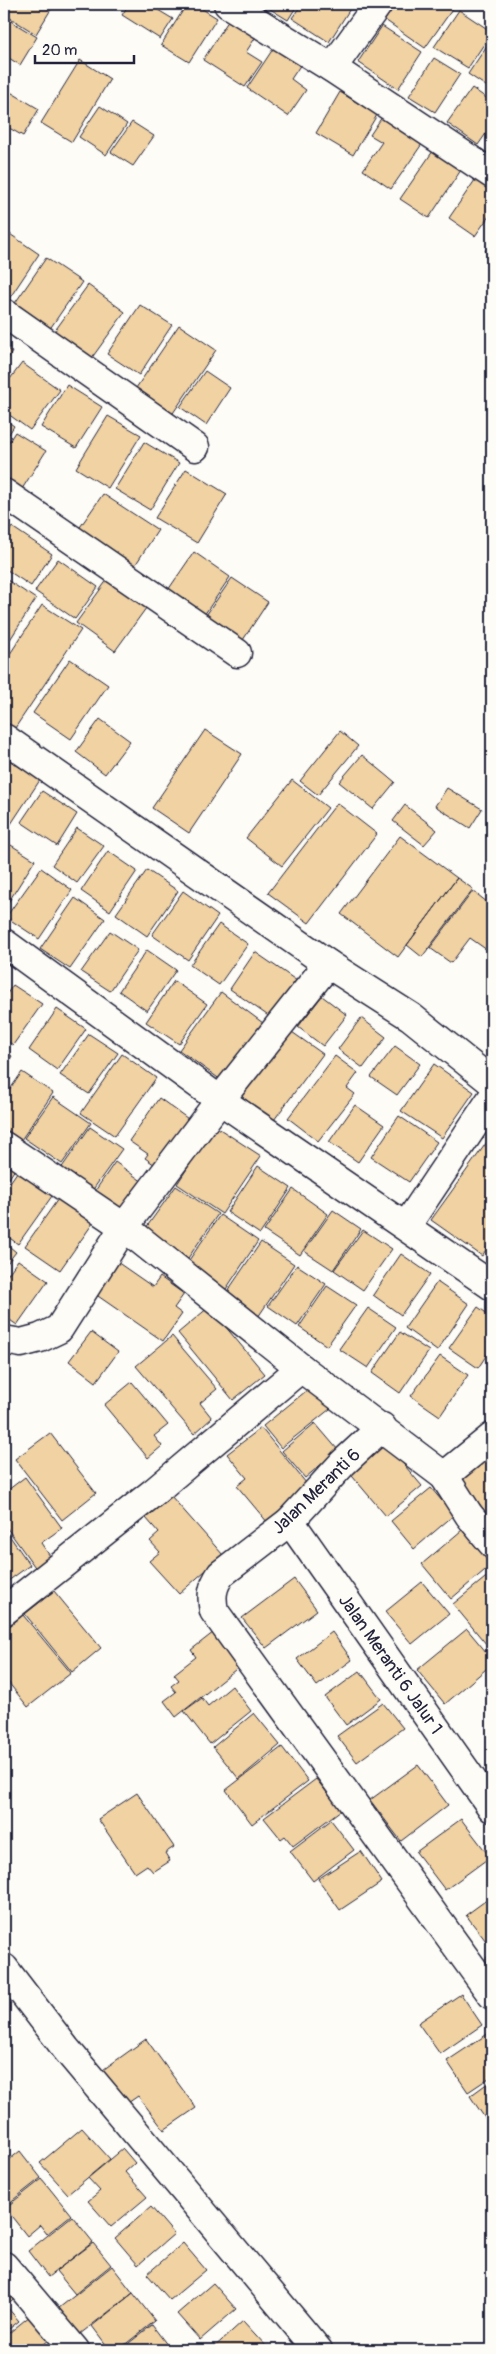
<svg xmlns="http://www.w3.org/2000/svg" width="496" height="2354" viewBox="0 0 496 2354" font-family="Pangolin,sans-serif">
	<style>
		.building { fill: #f0d2a3; stroke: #22223b }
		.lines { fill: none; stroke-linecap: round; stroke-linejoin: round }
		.minor-casing { stroke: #22223b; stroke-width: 31 }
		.minor { stroke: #fdfcf7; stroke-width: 28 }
		.labels { text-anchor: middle; stroke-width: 4; stroke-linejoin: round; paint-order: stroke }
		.street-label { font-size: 18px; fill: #22223b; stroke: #fdfcf7 }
	</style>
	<rect width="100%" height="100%" fill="#fdfcf7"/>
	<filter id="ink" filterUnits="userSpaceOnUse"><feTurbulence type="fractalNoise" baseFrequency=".02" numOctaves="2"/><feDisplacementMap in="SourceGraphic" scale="10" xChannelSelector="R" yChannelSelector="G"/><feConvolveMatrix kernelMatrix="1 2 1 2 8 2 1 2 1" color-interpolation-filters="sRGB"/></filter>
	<g filter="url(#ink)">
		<path class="building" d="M4,4H50L53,6L36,34L4,14Z
			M129,4H162L158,10L173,19L160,39L122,15Z
			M187,4H194L217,18L189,62L161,45Z
			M262,4H298L288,20Z
			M302,4H353L329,42L292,18Z
			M396,4H456L425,48L385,20Z
			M459,10L492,32L468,68L434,47Z
			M232,15L259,32L246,52L262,62L245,87L203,60Z
			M4,17L37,37L20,65L4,55Z
			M382,26L422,52L398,89L358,62Z
			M492,38V90L468,74Z
			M277,43L303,61L291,79L306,90L288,116L247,88Z
			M434,58L460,74L435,112L409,96Z
			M80,60L110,79L72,142L41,123Z
			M472,88L492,102V125L478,145L447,123Z
			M7,90L39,109L23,136L4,125V95Z
			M340,92L377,115L353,155L316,133Z
			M100,106L127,124L106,155L79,137Z
			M382,117L422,144L391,189L363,170L382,142L370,135Z
			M132,122L154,136L133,166L111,152Z
			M433,151L461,170L429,218L400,199Z
			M475,180L492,192V212L475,236L449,218Z
			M4,230L39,254L7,302L4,300Z
			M492,240V256L485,251Z
			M46,258L82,282L49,330L13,306Z
			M88,285L125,312L91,359L54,332Z
			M140,305L172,325L139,375L107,354Z
			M179,325L216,350L171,416L134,391Z
			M4,347L12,352L4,366Z
			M22,363L60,390L30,430L4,411V387Z
			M205,371L230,388L206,425L180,407Z
			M67,385L102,407L76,448L41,427Z
			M108,416L141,435L108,488L76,468Z
			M4,419L14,426L4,442Z
			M15,432L46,451L22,489L4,478V449Z
			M144,442L179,463L150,510L115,489Z
			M186,469L227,494L197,543L155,518Z
			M103,494L158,530L134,567L78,530Z
			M12,527L52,554L31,586L4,568V540Z
			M194,552L230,577L202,618L166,593Z
			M58,559L98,587L75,619L35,591Z
			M110,576L149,604L115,651L76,623Z
			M4,578L36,599L4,649Z
			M232,578L268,602L239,646L202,621Z
			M42,605L81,630L11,734L4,729V663Z
			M70,659L108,685L71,739L33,713Z
			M100,719L130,741L105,774L76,752Z
			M205,730L242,754L189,833L152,808Z
			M340,731L358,746L318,795L300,781Z
			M362,755L395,782L373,809L339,782Z
			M7,759L40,780L5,833L4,765Z
			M292,780L328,808L282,866L246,838Z
			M447,788L482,809L470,828L435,806Z
			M42,791L77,814L57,846L21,822Z
			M337,803L377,834L309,923L268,893Z
			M405,805L437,830L424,845L393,821Z
			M77,828L104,846L77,883L52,865Z
			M400,836L457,878L398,957L341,914Z
			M6,842L35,860L4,909V846Z
			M108,851L137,871L110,911L81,891Z
			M41,868L72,890L39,939L6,917Z
			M147,870L178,891L147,936L116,914Z
			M457,878L473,889L422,957L407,945Z
			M183,891L218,916L188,960L152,935Z
			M473,891L492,906V942L487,950L470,938L451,963L430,948Z
			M75,898L105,919L70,969L40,949Z
			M219,924L248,944L219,985L190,965Z
			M110,931L138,950L110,991L81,972Z
			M147,950L176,970L147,1011L119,991Z
			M255,952L300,983L274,1020L230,989Z
			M174,981L207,1004L179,1044L146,1022Z
			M13,985L42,1004L13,1045L4,1039V998Z
			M221,992L263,1023L221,1080L179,1050Z
			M322,996L347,1015L323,1046L298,1027Z
			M57,1009L86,1029L57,1070L29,1050Z
			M361,1018L386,1037L363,1068L338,1049Z
			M282,1025L323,1054L274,1120L234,1091Z
			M89,1034L118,1053L89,1094L60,1075Z
			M395,1046L420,1064L397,1095L371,1077Z
			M4,1051L12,1056L4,1068Z
			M122,1054L156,1078L115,1136L81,1113Z
			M335,1056L358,1073L347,1088L355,1094L318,1141L288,1118Z
			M434,1064L474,1092L442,1138L401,1111Z
			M22,1072L53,1093L21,1140L4,1128V1098Z
			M53,1097L91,1123L62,1164L24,1138Z
			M159,1098L191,1121L158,1167L145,1158L148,1154L129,1141Z
			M355,1105L384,1125L358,1162L329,1142Z
			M399,1116L437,1142L409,1182L371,1157Z
			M215,1126L261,1156L222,1214L177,1184Z
			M90,1127L122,1149L89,1195L58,1173Z
			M492,1135V1241L482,1256L431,1220Z
			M4,1152L19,1163L4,1186Z
			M115,1162L143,1182L122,1213L93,1194Z
			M22,1165L57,1189L18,1244L4,1234V1191Z
			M258,1166L291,1188L260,1234L227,1212Z
			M176,1186L218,1214L186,1261L143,1232Z
			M293,1189L328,1214L300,1255L264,1231Z
			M58,1199L93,1223L60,1270L25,1246Z
			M333,1210L361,1229L333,1270L304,1251Z
			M220,1215L258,1241L222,1295L183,1269Z
			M363,1230L392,1249L363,1290L334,1270Z
			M4,1242L16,1252L4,1267Z
			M261,1242L294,1264L258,1317L225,1295Z
			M401,1254L430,1274L401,1315L373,1295Z
			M18,1260L48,1281L17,1325L4,1316V1280Z
			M117,1262L153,1287L160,1277L184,1294L174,1308L182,1314L163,1341L95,1294Z
			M297,1265L326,1284L297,1326L268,1306Z
			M437,1282L469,1304L437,1351L405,1328Z
			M327,1286L356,1305L327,1346L299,1327Z
			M209,1307L265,1374L233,1400L178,1333Z
			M478,1307L492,1317V1347L478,1368L449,1348Z
			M368,1308L396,1327L368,1368L339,1349Z
			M91,1332L118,1352L96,1382L69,1361Z
			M400,1332L429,1351L400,1393L372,1373Z
			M172,1336L217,1389L200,1403L212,1418L194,1434L136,1366Z
			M440,1356L468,1375L440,1416L411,1396Z
			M132,1382L168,1425L154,1436L162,1446L148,1458L104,1405Z
			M311,1387L330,1409L281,1448L263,1426Z
			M315,1423L338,1450L305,1478L282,1451Z
			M261,1428L311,1489L268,1523L237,1486L247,1478L227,1454Z
			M50,1433L96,1493L62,1520L15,1459Z
			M383,1440L422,1486L386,1516L347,1470Z
			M488,1453L492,1459V1520L458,1476Z
			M25,1477L62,1528L41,1543L52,1559L37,1570L4,1524V1493Z
			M431,1488L454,1515L414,1549L391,1521Z
			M171,1496L223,1555L179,1594L149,1561L160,1552L150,1541L159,1533L146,1518Z
			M4,1528L30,1565L4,1584Z
			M462,1530L491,1565L451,1599L422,1564Z
			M490,1574L492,1577V1651L453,1604Z
			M294,1579L317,1610L266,1648L242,1618Z
			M422,1582L449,1614L412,1644L385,1612Z
			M54,1591L101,1648L72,1672L25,1614Z
			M23,1615L71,1673L28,1707L4,1677V1631Z
			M467,1629L492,1659V1664L445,1704L417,1670Z
			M214,1632L240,1666L176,1717L164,1701L176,1692L171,1686L179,1680L174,1674L196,1657L191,1650Z
			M332,1632L352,1660L317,1686L297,1659Z
			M360,1671L381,1699L346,1725L325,1697Z
			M232,1686L251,1711L210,1744L184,1711L202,1698L208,1706Z
			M383,1703L403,1728L357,1762L337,1736Z
			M254,1713L280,1745L239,1779L213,1747Z
			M282,1747L308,1781L252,1824L226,1790Z
			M418,1765L448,1805L401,1841L370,1800Z
			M316,1779L341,1810L293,1846L285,1836L281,1839L264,1818Z
			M137,1793L174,1847L165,1853L170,1861L153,1872L147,1865L135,1873L98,1819Z
			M461,1819L490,1857L445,1890L416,1852Z
			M331,1820L354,1850L313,1881L290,1851Z
			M361,1851L382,1882L340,1910L318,1879Z
			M492,1896V1943L489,1945L466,1915Z
			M492,1953V1971L484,1960Z
			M461,1994L482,2025L440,2054L418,2023Z
			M489,2033L492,2037V2076L468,2092L447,2061Z
			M146,2039L196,2108L164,2130L138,2096L125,2105L100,2072Z
			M492,2080V2126L491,2127L470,2096Z
			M82,2128L110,2159L68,2194L40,2163Z
			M123,2149L135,2163L125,2172L147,2197L111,2227L88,2201L100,2191L88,2178Z
			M20,2151L41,2178L4,2207V2164Z
			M42,2179L71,2215L47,2234L40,2225L27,2236L5,2208Z
			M151,2207L174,2234L138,2265L115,2238Z
			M72,2216L93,2242L48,2277L28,2251Z
			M93,2243L111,2265L75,2294L56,2271Z
			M183,2243L206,2270L170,2300L147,2274Z
			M112,2266L133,2293L80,2334L59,2308Z
			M4,2281L17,2297L6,2306L19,2321L4,2333Z
			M213,2283L236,2309L200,2340L177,2314Z
			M133,2293L155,2321L118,2350H110L92,2326Z
			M36,2311L56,2334L37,2350H4V2337Z
			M243,2321L267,2347L264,2350H211Z
			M152,2325L171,2350H120Z"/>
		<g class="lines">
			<g class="minor-casing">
				<g id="minor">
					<path d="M228,4L332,68L492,174"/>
					<path d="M332,68L378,4"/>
					<path d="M4,313L195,447"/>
					<path d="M4,493L237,653"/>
					<path d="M4,738L328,964L411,1017L492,1082"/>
					<path d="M4,943L220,1100L492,1286"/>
					<path d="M4,1146L124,1227L301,1368L444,1476L469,1515L492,1543"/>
					<path d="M407,1225L492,1098"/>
					<path d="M4,1340L21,1343L40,1338L59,1329L124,1227L220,1100L328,964"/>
					<path d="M382,1427L343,1463L290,1521L221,1574C212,1587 211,1596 214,1611L492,1995"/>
					<path d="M444,1476L492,1437"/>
					<path id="s1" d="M290,1521L492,1808"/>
					<path d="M4,1611L154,1492L301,1368"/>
					<path d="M4,1968L66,2049L318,2350"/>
					<path d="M4,2266L75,2350"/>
				</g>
			</g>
			<use href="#minor" class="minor"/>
		</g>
	</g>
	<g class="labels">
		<g class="street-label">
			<text transform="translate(316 1491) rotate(-44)" y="6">Jalan Meranti 6</text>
			<text dy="6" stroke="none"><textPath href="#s1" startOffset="175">Jalan Meranti 6 Jalur 1</textPath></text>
		</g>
	</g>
	<rect width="496" height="2354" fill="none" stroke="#fdfcf7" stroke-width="20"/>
	<rect x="10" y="10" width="476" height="2334" fill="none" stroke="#22223b" stroke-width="2" filter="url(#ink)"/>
	<path d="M35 55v8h99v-8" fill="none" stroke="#22223b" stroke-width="2.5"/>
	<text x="42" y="55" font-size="15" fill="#22223b" stroke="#fdfcf7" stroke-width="4" paint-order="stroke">20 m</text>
</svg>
